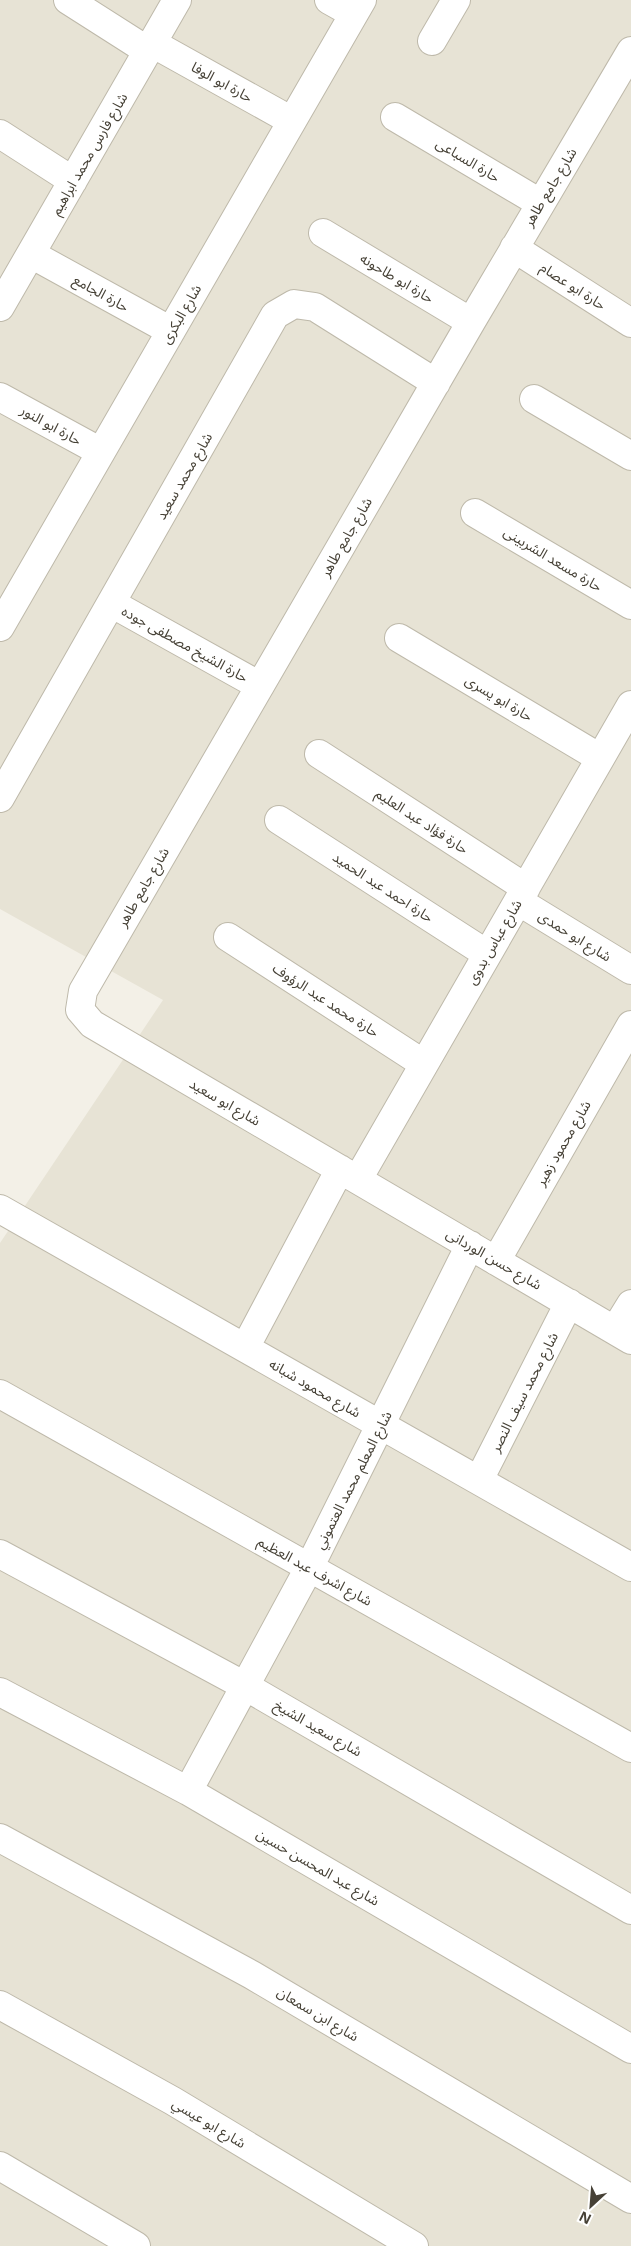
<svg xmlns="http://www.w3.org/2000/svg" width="631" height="2246" viewBox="0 0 631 2246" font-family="'Noto Sans','Noto Sans Arabic',sans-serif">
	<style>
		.residential { fill: #e7e3d5 }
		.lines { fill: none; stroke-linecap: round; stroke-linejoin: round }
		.street-casing { stroke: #beb9aa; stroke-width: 30 }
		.street { stroke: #fff; stroke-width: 28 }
		.labels { text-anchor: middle; stroke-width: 5; stroke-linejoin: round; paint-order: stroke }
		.street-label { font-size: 14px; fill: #464136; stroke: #fff }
	</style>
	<rect width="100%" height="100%" fill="#f3f0e7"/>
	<path class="residential" d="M0,0H631V2246H0V1243L163,1000L0,909Z"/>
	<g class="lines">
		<g class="street-casing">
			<path id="street" d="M68,0L148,51
				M329,0L354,14
				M432,41L456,0
				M152,43L292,121
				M631,51L471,322L83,991L80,1010L92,1024L631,1340
				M395,117L540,203
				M0,134L73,181
				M323,233L471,322
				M514,248L631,323
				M31,254L171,331
				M0,307L177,0
				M0,397L101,452
				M534,399L631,456
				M475,513L631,605
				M111,603L260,686
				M0,627L362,0
				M399,638L600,758
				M319,754L526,888
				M0,798L275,315L294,304L315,307L436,383
				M279,820L487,954
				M518,901L631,970
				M228,937L424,1064
				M358,1179L631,705
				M0,1209L631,1567
				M496,1261L631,1025
				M615,1330L631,1304
				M245,1348L340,1169
				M0,1394L631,1748
				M479,1480L569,1303
				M0,1554L245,1686L631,1910
				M0,1692L188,1791L631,2049
				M188,1791L309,1568L470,1245
				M0,1838L252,1975L631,2199
				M0,2005L173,2101L414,2246
				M0,2166L136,2246"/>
		</g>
		<use href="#street" class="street"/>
	</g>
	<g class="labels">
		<g class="street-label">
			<text transform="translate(222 82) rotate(29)" y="5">حارة ابو الوفا</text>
			<text transform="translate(89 154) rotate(-60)" y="5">شارع فارس محمد ابراهيم</text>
			<text transform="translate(468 160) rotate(31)" y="5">حارة السباعى</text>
			<text transform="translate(550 187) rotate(-59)" y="5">شارع جامع طاهر</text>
			<text transform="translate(397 278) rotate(31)" y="5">حارة ابو طاحونه</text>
			<text transform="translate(573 286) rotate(33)" y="5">حارة ابو عصام</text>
			<text transform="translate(101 293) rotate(29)" y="5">حارة الجامع</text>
			<text transform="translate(181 314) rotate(-60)" y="5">شارع البكرى</text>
			<text transform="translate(51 425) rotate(29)" y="5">حارة ابو النور</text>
			<text transform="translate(184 476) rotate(-60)" y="5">شارع محمد سعيد</text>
			<text transform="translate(346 537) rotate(-60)" y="5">شارع جامع طاهر</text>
			<text transform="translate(553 559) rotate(31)" y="5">حارة مسعد الشربينى</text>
			<text transform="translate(185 644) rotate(29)" y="5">حارة الشيخ مصطفى جوده</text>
			<text transform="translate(499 698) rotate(31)" y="5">حارة ابو يسرى</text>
			<text transform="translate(422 821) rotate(33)" y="5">حارة فؤاد عبد العليم</text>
			<text transform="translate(143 887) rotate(-60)" y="5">شارع جامع طاهر</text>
			<text transform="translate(383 887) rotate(33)" y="5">حارة احمد عبد الحميد</text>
			<text transform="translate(575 936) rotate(32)" y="5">شارع ابو حمدى</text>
			<text transform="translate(494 942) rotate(-60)" y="5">شارع عباس بدوى</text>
			<text transform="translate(326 1000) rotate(33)" y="5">حارة محمد عبد الرؤوف</text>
			<text transform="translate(225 1102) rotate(30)" y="5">شارع ابو سعيد</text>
			<text transform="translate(563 1143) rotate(-60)" y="5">شارع محمود زهير</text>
			<text transform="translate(494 1259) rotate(30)" y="5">شارع حسن الوردانى</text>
			<text transform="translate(315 1388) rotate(30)" y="5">شارع محمود شبانه</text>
			<text transform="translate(524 1392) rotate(-63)" y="5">شارع محمد سيف النصر</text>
			<text transform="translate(353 1480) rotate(-63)" y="5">شارع المعلم محمد العتموني</text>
			<text transform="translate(315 1571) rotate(29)" y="5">شارع اشرف عبد العظيم</text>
			<text transform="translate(318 1728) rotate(30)" y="5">شارع سعيد الشيخ</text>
			<text transform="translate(318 1867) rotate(30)" y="5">شارع عبد المحسن حسين</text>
			<text transform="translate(318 2014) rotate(31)" y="5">شارع ابن سمعان</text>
			<text transform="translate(209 2123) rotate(31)" y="5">شارع ابو عيسي</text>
		</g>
	</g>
	<g transform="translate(591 2206) rotate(206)" stroke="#ffffff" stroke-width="4" paint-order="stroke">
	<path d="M0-4L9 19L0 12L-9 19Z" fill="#464136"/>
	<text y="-8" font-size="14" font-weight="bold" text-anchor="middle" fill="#464136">N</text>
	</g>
</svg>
